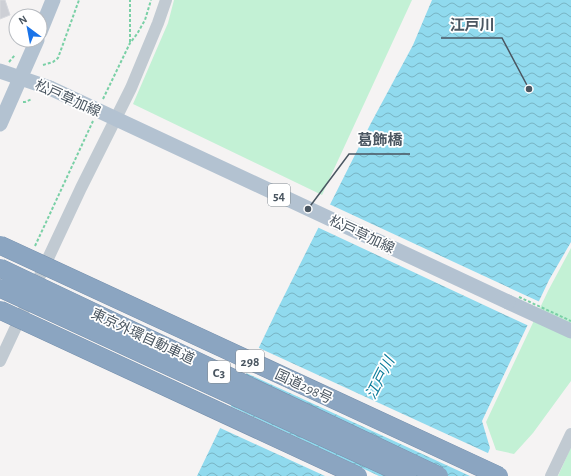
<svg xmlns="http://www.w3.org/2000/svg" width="571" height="476" viewBox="0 0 571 476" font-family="'Alegreya Sans','Noto Sans JP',sans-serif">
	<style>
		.grass { fill: #c3f1d5 }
		.water { fill: url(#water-waves) }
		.pier { fill: #f5f3f3 }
		.building { fill: #cdcfd5; stroke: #d7d9de }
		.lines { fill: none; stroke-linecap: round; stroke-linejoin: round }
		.path { stroke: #7ad0a6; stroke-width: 2; stroke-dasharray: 3 2; stroke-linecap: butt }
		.minor { stroke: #c1cad2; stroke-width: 12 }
		.major { stroke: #b3c2d1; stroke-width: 15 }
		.highway-bridge-casing { stroke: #7690ad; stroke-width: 19; stroke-linecap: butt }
		.path-bridge { stroke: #7ad0a6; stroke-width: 2; stroke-dasharray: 3 2; stroke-linecap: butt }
		.major-bridge { stroke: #b3c2d1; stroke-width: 15 }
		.highway-bridge { stroke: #8ba5c1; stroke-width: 18 }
		.labels { text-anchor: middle; stroke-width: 3.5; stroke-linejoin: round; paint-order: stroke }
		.shield { fill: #fff; stroke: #808990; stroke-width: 1 }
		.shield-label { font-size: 13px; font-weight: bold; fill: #4a5661 }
		.street-label { font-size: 14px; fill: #4a5661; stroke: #fff }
		.water-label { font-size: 15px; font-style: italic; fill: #0c7c9b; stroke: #fff }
		.leader { fill: none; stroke: #4a5661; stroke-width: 1.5 }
		.callout-dot { fill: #4a5661; stroke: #fff; stroke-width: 1.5 }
		.callout-label { font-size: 15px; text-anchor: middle; font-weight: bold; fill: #4a5661; stroke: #fff; stroke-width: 3.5; stroke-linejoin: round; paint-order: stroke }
	</style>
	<defs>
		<pattern id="water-waves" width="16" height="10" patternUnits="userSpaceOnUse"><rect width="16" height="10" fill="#90daee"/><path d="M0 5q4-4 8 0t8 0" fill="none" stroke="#78b4c4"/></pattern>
	</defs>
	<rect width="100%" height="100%" fill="#f5f3f3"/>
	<path class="grass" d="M174,0H412L322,195L133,104L168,23Z
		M571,248V381L533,433L514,454L496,450L486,422L548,291Z
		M571,447V476H558Z"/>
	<path class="water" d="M432,0H571V242L549,280L482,421L490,448L479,476H197L277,310L371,123L413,45Z"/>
	<path class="pier" d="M329,204L540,302L529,326L317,227Z
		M257,347L490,454L481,476H470L244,372Z
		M228,405L379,476H325L218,427Z"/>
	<path class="building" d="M0,0H5L10,15L0,19Z"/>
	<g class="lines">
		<path class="path" d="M130,42V0
			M9,62L15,55
			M43,65L53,62L58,58L79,0
			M103,99L130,43L137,34L145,20L151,0
			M23,102H25L32,99
			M35,246L93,121"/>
		<path class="minor" d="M0,361L81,188L131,88L158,23L166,0
			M551,476L571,434"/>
		<path class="major" d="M40,32L53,0
			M0,71L50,88
			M0,124L37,40
			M508,302L571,331"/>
		<g class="highway-bridge-casing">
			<path id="highway-bridge" d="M0,245L499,476
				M0,268L439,476
				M0,288L407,476
				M0,310L358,476"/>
		</g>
		<path class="path-bridge" d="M519,297L571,321"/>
		<path class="major-bridge" d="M50,88L508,302"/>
		<use href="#highway-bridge" class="highway-bridge"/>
	</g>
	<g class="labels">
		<g class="shield">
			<rect x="268" y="184" width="22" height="22" rx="3"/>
			<rect x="236" y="350" width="28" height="22" rx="3"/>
			<rect x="208" y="361" width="22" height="22" rx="3"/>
		</g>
		<g class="shield-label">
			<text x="279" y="200">54</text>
			<text x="250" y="366">298</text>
			<text x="219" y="377">C3</text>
		</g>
		<g class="street-label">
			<text transform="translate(68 98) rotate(24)" y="5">松戸草加線</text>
			<text transform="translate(362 234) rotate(25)" y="5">松戸草加線</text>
			<text transform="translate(143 336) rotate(25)" y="5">東京外環自動車道</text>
			<text transform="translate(304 386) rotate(25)" y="5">国道298号</text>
		</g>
		<g class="water-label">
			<text transform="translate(380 378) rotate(-63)" y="5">江戸川</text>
		</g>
	</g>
	<path class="leader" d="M529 89L502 38H441M308 209L349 154H410"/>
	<g class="callout-dot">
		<circle cx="529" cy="89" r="4"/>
		<circle cx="308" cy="209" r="4"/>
	</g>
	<g class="callout-label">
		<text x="472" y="30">江戸川</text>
		<text x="380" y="145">葛飾橋</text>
	</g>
	<g transform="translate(28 28) rotate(328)"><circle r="19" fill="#ffffff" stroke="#b7bbc0"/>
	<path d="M0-3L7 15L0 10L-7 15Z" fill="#1a73e8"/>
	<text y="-6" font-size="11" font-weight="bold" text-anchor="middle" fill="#4a5661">N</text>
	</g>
</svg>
